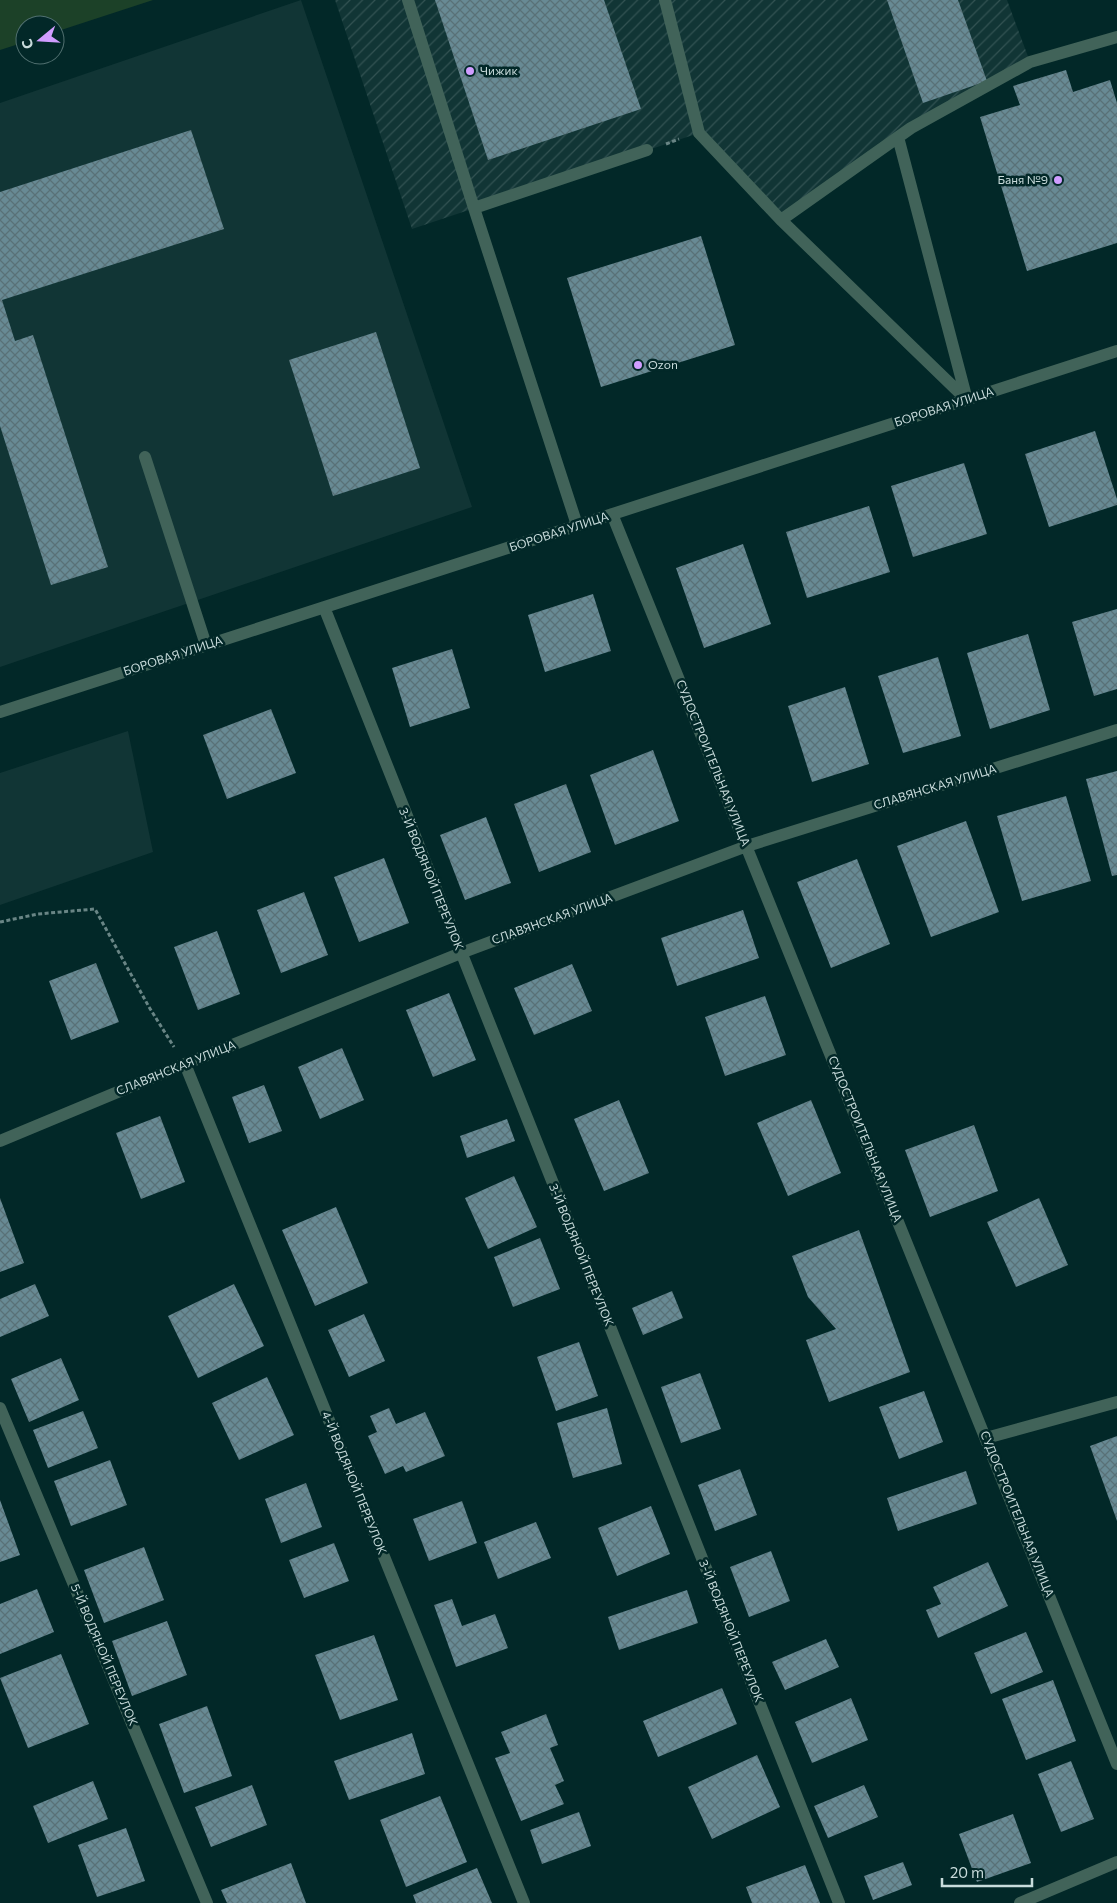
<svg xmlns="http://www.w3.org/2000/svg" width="1117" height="1903" viewBox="0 0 1117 1903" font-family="Commissioner,sans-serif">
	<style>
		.built { fill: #113535 }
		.industrial { fill: url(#industrial-furrows) }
		.pitch { fill: #1c4128 }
		.building { fill: url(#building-cross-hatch) }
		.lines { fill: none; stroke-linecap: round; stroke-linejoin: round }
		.path { stroke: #698585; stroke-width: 3; stroke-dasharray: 4 2.5; stroke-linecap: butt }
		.minor { stroke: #416359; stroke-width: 12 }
		.poi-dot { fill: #d09dff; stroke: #022828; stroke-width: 2 }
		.labels { text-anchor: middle; stroke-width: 5; stroke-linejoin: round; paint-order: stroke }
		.poi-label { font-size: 12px; fill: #c8dbdb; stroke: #022828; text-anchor: start }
		.street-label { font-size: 12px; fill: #c8dbdb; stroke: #022828 }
	</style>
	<defs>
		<pattern id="industrial-furrows" width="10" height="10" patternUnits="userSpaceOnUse" patternTransform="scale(1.25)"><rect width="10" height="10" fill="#113535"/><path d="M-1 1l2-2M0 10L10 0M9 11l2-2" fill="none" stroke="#325252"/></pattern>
		<pattern id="building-cross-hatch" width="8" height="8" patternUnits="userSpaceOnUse" patternTransform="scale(1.25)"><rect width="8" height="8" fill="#688a94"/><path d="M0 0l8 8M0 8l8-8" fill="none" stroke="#597177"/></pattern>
	</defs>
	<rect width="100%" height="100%" fill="#022828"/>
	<path class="built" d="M301,0L472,507L0,667V103Z
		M128,731L153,852L0,905V773Z"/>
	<path class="industrial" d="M335,0H1007L1030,62L911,128L781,220L699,133L412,229Z"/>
	<path class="pitch" d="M0,0H153L55,32V25H25V42L0,50Z"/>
	<path class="building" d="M435,0H604L641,109L488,160Z
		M887,0H958L987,81L923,103Z
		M1066,70L1073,92L1110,80L1117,103V243L1027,271L980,117L1020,105L1013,86Z
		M191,130L224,229L2,300L15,341L33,335L108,567L51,585L0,426V192Z
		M701,236L735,345L601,387L567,278Z
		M376,332L420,468L333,496L289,360Z
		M1095,431L1117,499V505L1049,527L1025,454Z
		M964,463L987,534L913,557L891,486Z
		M869,506L890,572L807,598L786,532Z
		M743,544L771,624L704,648L676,568Z
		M593,594L611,651L545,672L528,615Z
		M1117,609V689L1094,696L1072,622Z
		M1028,634L1050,710L990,729L967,653Z
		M452,649L470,708L410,727L392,668Z
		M938,657L961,736L903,753L878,676Z
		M845,687L869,764L812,782L788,706Z
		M271,709L296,773L227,799L203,735Z
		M653,750L679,821L615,845L590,775Z
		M1117,771V875L1112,876L1086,779Z
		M566,784L591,852L539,872L514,804Z
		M1066,796L1091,881L1022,901L997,816Z
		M486,817L511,883L465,900L440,835Z
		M966,821L999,912L931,937L897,846Z
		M384,858L409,923L359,942L334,877Z
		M857,859L890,944L831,968L797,882Z
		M304,892L328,955L281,973L257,910Z
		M743,910L759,958L677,986L661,938Z
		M217,931L240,994L198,1010L174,947Z
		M96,963L119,1022L71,1040L49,981Z
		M572,964L592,1011L534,1035L514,988Z
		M449,993L476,1060L433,1077L406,1010Z
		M765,996L786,1055L725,1076L705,1017Z
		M342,1048L364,1100L320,1119L298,1067Z
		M264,1085L282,1131L249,1143L232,1097Z
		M619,1100L649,1173L604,1191L574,1119Z
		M811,1100L841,1173L788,1196L757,1123Z
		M160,1116L185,1182L141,1199L116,1133Z
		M507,1119L515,1141L467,1158L460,1136Z
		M974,1125L998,1191L930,1217L905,1150Z
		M514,1176L537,1227L488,1249L465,1198Z
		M0,1198L24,1263L0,1272Z
		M1039,1198L1068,1265L1016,1287L987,1222Z
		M336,1207L368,1283L315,1306L282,1230Z
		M859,1230L910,1372L829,1402L806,1340L836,1329L808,1297L792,1256Z
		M540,1238L560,1289L513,1307L494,1257Z
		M35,1284L49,1316L0,1337V1299Z
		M234,1284L264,1346L198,1378L168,1316Z
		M672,1291L683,1318L643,1335L632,1308Z
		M364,1314L385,1361L349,1377L328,1330Z
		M579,1342L598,1396L556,1411L537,1357Z
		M61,1358L79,1400L29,1422L11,1379Z
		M700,1373L721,1429L681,1443L661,1387Z
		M267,1377L294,1435L239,1460L212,1403Z
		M924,1391L943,1442L899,1459L879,1407Z
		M389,1408L396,1424L425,1412L445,1456L406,1472L403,1466L385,1474L368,1436L377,1432L370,1416Z
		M607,1408L622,1464L573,1478L557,1423Z
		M83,1411L98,1448L48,1468L33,1430Z
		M1117,1436V1521L1090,1446Z
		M110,1460L127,1505L71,1526L54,1481Z
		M740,1469L757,1515L715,1531L698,1485Z
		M966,1471L977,1504L898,1531L887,1498Z
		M306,1483L322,1527L281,1543L265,1499Z
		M0,1500L20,1555L0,1562Z
		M462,1501L477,1543L429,1561L413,1519Z
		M651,1506L670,1554L617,1576L598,1528Z
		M536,1522L551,1558L498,1579L484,1542Z
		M334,1543L349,1581L304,1598L289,1560Z
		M144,1547L164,1600L104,1623L84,1570Z
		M771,1551L790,1601L749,1617L730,1567Z
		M988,1562L1008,1606L938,1638L926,1610L941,1604L933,1587Z
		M37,1589L54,1632L0,1654V1604Z
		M687,1590L698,1623L619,1650L608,1617Z
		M452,1599L462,1626L495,1614L508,1648L456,1667L434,1605Z
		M167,1621L187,1675L132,1696L112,1641Z
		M1026,1632L1043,1672L991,1694L974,1653Z
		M374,1635L398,1700L340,1720L315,1655Z
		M826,1639L839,1667L785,1690L772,1662Z
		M61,1654L89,1724L28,1748L0,1678Z
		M1053,1680L1076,1741L1026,1760L1002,1699Z
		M722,1688L737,1724L658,1757L643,1721Z
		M851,1698L868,1740L812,1763L795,1722Z
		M207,1706L232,1776L184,1793L159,1724Z
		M546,1714L558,1745L550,1748L564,1781L555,1785L564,1804L521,1821L495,1758L510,1753L501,1732Z
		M412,1733L425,1774L349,1800L334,1761Z
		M757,1755L780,1807L712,1839L688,1787Z
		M1071,1761L1094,1819L1061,1832L1038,1774Z
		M93,1781L108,1819L48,1843L33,1806Z
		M252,1785L267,1825L211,1847L195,1807Z
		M864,1785L878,1817L828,1838L814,1806Z
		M440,1796L467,1862L406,1887L380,1820Z
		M579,1812L591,1846L542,1864L530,1830Z
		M1013,1814L1031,1863L977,1882L959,1834Z
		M126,1828L145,1881L97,1897L78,1845Z
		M903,1862L912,1885L873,1900L864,1876Z
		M291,1863L306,1903H227L221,1890Z
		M805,1865L820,1903H752L746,1887Z
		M477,1868L492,1903H416L413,1895Z"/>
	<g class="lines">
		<path class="path" d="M666,144L679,139
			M0,922L38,914L95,909L149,1007L174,1047"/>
		<path class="minor" d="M408,0L474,208
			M665,0L699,133L781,220L967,400
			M898,137L967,400
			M781,220L911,128L1030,62L1117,37
			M145,457L206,645
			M612,514L1117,1764
			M577,525L474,208L647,150
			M324,607L839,1903
			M0,712L1117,351
			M185,1064L524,1903
			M0,1141L185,1064L461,953L747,846L1117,730
			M0,1408L207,1903
			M986,1438L1117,1402
			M1020,1903L1117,1862"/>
	</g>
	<g class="poi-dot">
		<circle cx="470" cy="71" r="5"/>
		<circle cx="1058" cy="180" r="5"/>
		<circle cx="638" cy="365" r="5"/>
	</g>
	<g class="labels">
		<g class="poi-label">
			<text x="480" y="75">Чижик</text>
			<text x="1048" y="184" text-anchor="end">Баня №9</text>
			<text x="648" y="369">Ozon</text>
		</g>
		<g class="street-label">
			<text transform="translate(944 407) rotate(-18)" y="4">БОРОВАЯ УЛИЦА</text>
			<text transform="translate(559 532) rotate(-18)" y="4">БОРОВАЯ УЛИЦА</text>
			<text transform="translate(173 656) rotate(-18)" y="4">БОРОВАЯ УЛИЦА</text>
			<text transform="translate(713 763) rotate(68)" y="4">СУДОСТРОИТЕЛЬНАЯ УЛИЦА</text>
			<text transform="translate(935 787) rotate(-17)" y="4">СЛАВЯНСКАЯ УЛИЦА</text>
			<text transform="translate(431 879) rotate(68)" y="4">3-Й ВОДЯНОЙ ПЕРЕУЛОК</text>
			<text transform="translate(552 919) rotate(-20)" y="4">СЛАВЯНСКАЯ УЛИЦА</text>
			<text transform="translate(176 1068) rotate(-22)" y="4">СЛАВЯНСКАЯ УЛИЦА</text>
			<text transform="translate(865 1139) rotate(68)" y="4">СУДОСТРОИТЕЛЬНАЯ УЛИЦА</text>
			<text transform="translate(581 1255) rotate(68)" y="4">3-Й ВОДЯНОЙ ПЕРЕУЛОК</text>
			<text transform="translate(354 1483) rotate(68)" y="4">4-Й ВОДЯНОЙ ПЕРЕУЛОК</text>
			<text transform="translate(1017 1514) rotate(68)" y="4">СУДОСТРОИТЕЛЬНАЯ УЛИЦА</text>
			<text transform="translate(731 1631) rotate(68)" y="4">3-Й ВОДЯНОЙ ПЕРЕУЛОК</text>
			<text transform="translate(104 1655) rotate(67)" y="4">5-Й ВОДЯНОЙ ПЕРЕУЛОК</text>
		</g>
	</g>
	<g transform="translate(40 40) rotate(252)"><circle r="24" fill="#022828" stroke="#517070"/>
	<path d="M0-4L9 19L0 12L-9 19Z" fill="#d09dff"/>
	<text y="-8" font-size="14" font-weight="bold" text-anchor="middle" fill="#c8dbdb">С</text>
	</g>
	<path d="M942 1878v8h90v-8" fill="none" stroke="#c8dbdb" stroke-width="2.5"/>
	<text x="950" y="1878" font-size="15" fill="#c8dbdb" stroke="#022828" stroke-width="4" paint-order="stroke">20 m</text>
</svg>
